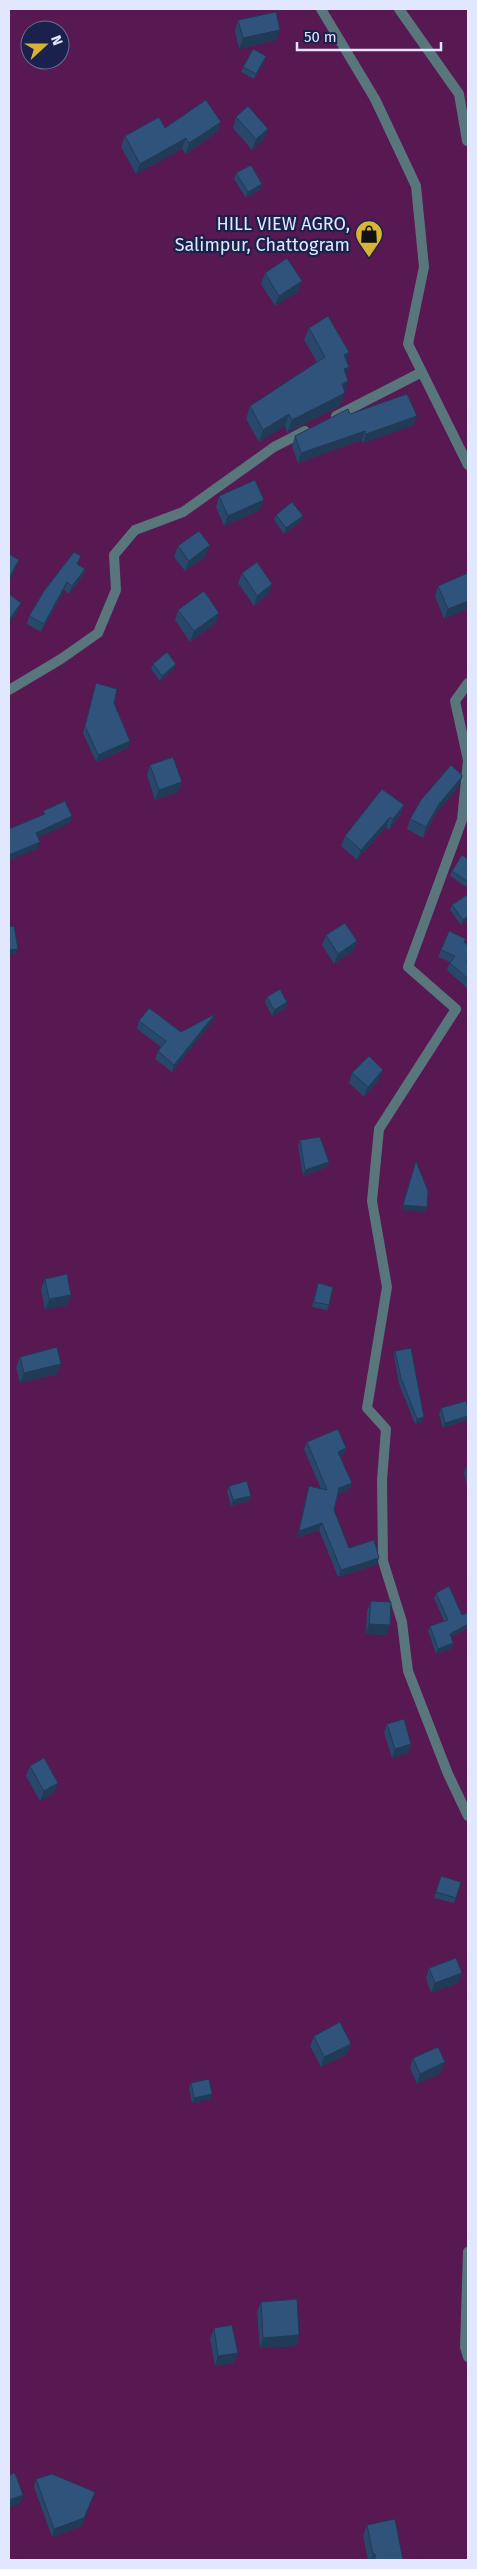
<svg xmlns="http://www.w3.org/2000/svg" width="477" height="2569" viewBox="0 0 477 2569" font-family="'Fira Sans',sans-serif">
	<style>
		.green { fill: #581852; fill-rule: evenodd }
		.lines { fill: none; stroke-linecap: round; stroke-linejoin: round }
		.minor { stroke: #58767c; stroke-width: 10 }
		.wall { fill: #28476a }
		.shaded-wall { fill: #213a56 }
		.building { fill: #2f537b; stroke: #213a56 }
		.labels { text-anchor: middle; stroke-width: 4.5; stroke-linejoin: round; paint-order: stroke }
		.poi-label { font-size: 18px; fill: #e0e7fe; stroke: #19214c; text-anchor: end }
	</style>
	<rect width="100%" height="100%" fill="#19214c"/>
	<path class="green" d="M9,9H468V2560H9ZM30,30H60V60H30Z"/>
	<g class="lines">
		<path class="minor" d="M321,9L375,99L416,186L424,267L408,344L468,465
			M399,9L459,94L467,141
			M336,416L422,372
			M468,683L455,701L468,760L462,820L408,967L456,1009L379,1129L372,1201L387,1287L367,1408L386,1429L382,1480L383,1561L402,1622L408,1671L448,1774L468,1816
			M9,690L61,659L98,633L116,590L114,555L135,530L183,512L274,447L305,431
			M468,2252L465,2347L468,2357"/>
	</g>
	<path class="wall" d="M238,20L277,40L239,49L235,31Z
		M266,56L264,62L254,79L241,72L243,67Z
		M236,117L268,129L264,139L252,150L233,128Z
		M221,122L217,132L186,154L182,149L136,174L121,147L125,136L165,128Z
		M236,173L262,184L261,189L246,198L234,179Z
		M265,273L298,292L275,306L261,284Z
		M309,328L349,352L346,360L344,392L340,406L287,433L285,426L259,442L246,419L250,406L317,362L304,340Z
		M350,414L414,425L363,443L362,440L298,463L292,446L295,436Z
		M219,496L260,510L224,526L216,507Z
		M276,515L301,521L284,534L274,520Z
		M178,546L206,556L185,571L174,557Z
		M78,564L85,569L82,577L69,594L64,590L41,632L27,624L29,616Z
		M242,573L272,584L268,595L254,606L238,583Z
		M468,573L444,619L435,596L438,586Z
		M178,610L216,623L190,642L175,620Z
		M153,664L174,669L160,681L151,669Z
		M96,683L114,703L130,741L128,748L96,762L83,733Z
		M150,765L182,782L178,792L155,800L147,775Z
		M462,777L458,788L435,814L423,838L407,829L410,819Z
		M404,805L400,815L389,830L386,827L357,860L341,846L345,836Z
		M468,859V884L466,887L450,876L452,871Z
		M452,905L468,920L461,925L450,910Z
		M326,935L357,941L353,951L334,964L322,945Z
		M465,942L468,946V989L447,970L450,962L438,957L441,950Z
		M267,997L287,1002L286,1008L272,1016L265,1002Z
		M215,1014L212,1022L172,1072L155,1059L158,1051L161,1047L137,1029L139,1021L181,1032Z
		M352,1073L379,1080L364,1097L349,1083Z
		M300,1140L329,1162L327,1167L303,1176L298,1145Z
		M45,1279L71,1295L67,1305L45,1310L41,1289Z
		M318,1283L329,1305L327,1310L312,1307L316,1289Z
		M395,1351L424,1417L422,1422L415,1424L399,1384L394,1356Z
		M20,1357L57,1374L20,1383L16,1367Z
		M441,1408H468V1420L443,1428L439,1414Z
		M307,1442L344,1455L340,1457L349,1490L338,1494L334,1510L349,1548L377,1565L338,1577L319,1530L297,1538L307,1493L309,1486L321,1489L304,1449Z
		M466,1467H468V1489L464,1473Z
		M229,1486L249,1501L231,1506L227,1491Z
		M436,1593L462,1615L468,1613V1628L451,1637L453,1643L451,1649L436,1654L428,1631L430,1626L444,1621L434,1598Z
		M371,1601L390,1625L386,1635L366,1634L367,1611Z
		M387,1724L411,1744L408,1753L392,1758L384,1733Z
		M30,1766L54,1793L40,1801L26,1776Z
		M441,1876L456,1898L454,1903L434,1898Z
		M429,1968L458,1983L431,1993L426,1978Z
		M314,2036L351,2044L347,2054L321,2067L310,2046Z
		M413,2058L441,2073L417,2084L410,2068Z
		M191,2083L212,2094L210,2099L192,2103L189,2088Z
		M261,2302L299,2335L296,2346L260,2348L257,2312Z
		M214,2328L234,2363L215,2366L210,2339Z
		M36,2479L82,2526L52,2537L34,2487Z
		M367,2525L403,2560H368L363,2536Z"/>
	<path class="shaded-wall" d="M280,30L277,40L239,49L243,38Z
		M266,56L264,62L254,79L256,74Z
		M221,122L217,132L186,154L189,143Z
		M268,129L264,139L252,150L256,139Z
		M186,138L182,149L136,174L140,164Z
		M262,184L261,189L246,198L248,192Z
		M302,281L298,292L275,306L279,296Z
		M349,352L345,364L344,355Z
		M349,367L344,379V369Z
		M348,381L344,393L342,384Z
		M345,393L340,406L287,433L292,420Z
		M289,414L285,426L259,442L263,430Z
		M417,416L414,425L363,443L366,434Z
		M365,431L362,440L298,463L301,453Z
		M264,500L260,510L224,526L228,516Z
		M303,516L301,521L284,534L286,528Z
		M210,545L206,556L185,571L189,561Z
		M19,560L15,570L9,582V578Z
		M85,569L82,577L69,594L72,586Z
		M67,582L64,590L41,632L44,624Z
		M272,584L268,595L254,606L257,596Z
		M468,601V609L444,619L448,609Z
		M21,603L17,613L9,625V620Z
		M219,613L216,623L190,642L194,631Z
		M176,664L174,669L160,681L162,676Z
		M130,741L128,748L96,762L98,755Z
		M462,777L458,788L435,814L423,838L426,827L439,804Z
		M182,782L178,792L155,800L159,790Z
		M404,805L400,815L389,830L393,819Z
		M72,816L70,823L33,840L36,833Z
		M390,817L386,827L357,860L361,850Z
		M40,842L37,849L9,861V855Z
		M468,916V920L461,925L463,920Z
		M357,941L353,951L334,964L338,954Z
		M18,949L16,954L9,955V950Z
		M287,1002L286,1008L272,1016L274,1010Z
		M215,1014L212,1022L172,1072L174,1065Z
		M383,1070L379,1080L364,1097L368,1087Z
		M329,1162L327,1167L303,1176L305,1170Z
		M403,1205L427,1207L425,1212L401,1210Z
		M71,1295L67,1305L45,1310L49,1299Z
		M61,1364L57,1374L20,1383L24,1373Z
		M468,1416V1420L443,1428L445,1423Z
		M424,1417L422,1422L415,1424L417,1419Z
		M346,1448L344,1455L336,1459L338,1452Z
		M352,1483L349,1490L337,1495L339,1488Z
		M251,1496L249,1501L231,1506L233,1500Z
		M322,1523L319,1530L297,1538L299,1531Z
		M379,1558L377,1565L338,1577L341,1570Z
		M369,1624L390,1625L386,1635L366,1634Z
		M468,1624V1628L448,1639L450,1634Z
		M453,1643L451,1649L436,1654L438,1649Z
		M411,1744L408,1753L392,1758L395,1749Z
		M58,1783L54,1793L40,1801L44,1791Z
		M462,1973L458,1983L431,1993L435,1983Z
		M351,2044L347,2054L321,2067L324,2057Z
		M445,2062L441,2073L417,2084L420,2074Z
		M212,2094L210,2099L192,2103L194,2098Z
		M299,2335L296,2346L260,2348L263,2338Z
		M238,2353L234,2363L215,2366L218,2356Z
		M95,2492L82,2526L52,2537L54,2529Z
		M23,2495L20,2504L9,2508V2500Z
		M373,2554H375L373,2560H371Z"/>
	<path class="building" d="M276,12L280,30L243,38L238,20Z
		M253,49L266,56L256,74L243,67Z
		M206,100L221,122L189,143L186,138L140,164L125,136L159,117L165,128Z
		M248,106L268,129L256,139L236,117Z
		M251,165L262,184L248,192L236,173Z
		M287,258L302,281L279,296L265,273Z
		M328,316L349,352L344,355L349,367L344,369L348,381L342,384L345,393L292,420L289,414L263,430L250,406L325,357L309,328Z
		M407,394L417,416L366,434L365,431L301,453L295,436L348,409L350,414Z
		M255,480L264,500L228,516L219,496Z
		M292,502L303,516L286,528L276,515Z
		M199,531L210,545L189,561L178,546Z
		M74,552L81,556L77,564L85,569L72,586L67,582L44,624L29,616L44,591Z
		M9,554L19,560L9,578Z
		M257,562L272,584L257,596L242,573Z
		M468,573V601L448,609L438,586Z
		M204,591L219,613L194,631L178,610Z
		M9,594L21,603L9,620Z
		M167,652L176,664L162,676L153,664Z
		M96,683L117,689L114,703L130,741L98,755L85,726Z
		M173,757L182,782L159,790L150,765Z
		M451,765L462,775V777L439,804L426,827L410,819L421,800Z
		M382,789L404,805L393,819L390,817L361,850L345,836Z
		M65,801L72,816L36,833L40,842L9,855V829L45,814L43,811Z
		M462,855L468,859V882L452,871Z
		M468,894V916L463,920L452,905Z
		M345,923L357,941L338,954L326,935Z
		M14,926L18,949L9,950V927Z
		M449,931L466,939L464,942L468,946V962L466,961L468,962V979L450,963L455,956L441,950Z
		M280,989L287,1002L274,1010L267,997Z
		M149,1008L181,1032L215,1014L174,1065L158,1051L166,1041L139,1021Z
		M369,1056L383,1070L368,1087L352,1073Z
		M320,1137L329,1162L305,1170L300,1140Z
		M416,1161L428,1191L427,1207L403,1205Z
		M67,1274L71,1295L49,1299L45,1279Z
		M318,1283L333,1287L329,1305L314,1302Z
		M57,1347L61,1364L24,1373L20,1357Z
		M411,1348L424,1417L417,1419L401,1378L395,1351Z
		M466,1401L468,1408V1416L445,1423L441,1408Z
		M338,1429L346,1448L338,1452L352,1483L339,1488L334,1510L349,1548L374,1540L379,1558L341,1570L322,1523L299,1531L309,1486L327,1490L307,1442Z
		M466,1467H468V1476Z
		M247,1481L251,1496L233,1500L229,1486Z
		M449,1586L462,1615L468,1613V1624L450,1634L453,1643L438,1649L430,1626L448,1620L436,1593Z
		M371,1601L391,1602L390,1625L369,1624Z
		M404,1719L411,1744L395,1749L387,1724Z
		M44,1758L58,1783L44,1791L30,1766Z
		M441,1876L461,1882L456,1898L436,1892Z
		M456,1958L462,1973L435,1983L429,1968Z
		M340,2022L351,2044L324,2057L314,2036Z
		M438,2047L445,2062L420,2074L413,2058Z
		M209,2079L212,2094L194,2098L191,2083Z
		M297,2299L299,2335L263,2338L261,2302Z
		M232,2325L238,2353L218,2356L214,2328Z
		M15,2473L23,2495L9,2500V2475Z
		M52,2474L95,2492L84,2518L54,2529L36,2479Z
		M395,2519L403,2560H376L375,2554H373L367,2525Z"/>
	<defs>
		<g id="shop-pin" transform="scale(1.4375)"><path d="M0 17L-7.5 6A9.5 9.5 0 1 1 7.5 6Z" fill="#d8b434" stroke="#19214c"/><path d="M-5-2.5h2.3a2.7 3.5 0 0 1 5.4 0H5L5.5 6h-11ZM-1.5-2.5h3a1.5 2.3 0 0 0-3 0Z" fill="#111"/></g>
	</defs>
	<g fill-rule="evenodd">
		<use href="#shop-pin" x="369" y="234"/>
	</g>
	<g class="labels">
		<g class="poi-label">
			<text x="350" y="230">HILL VIEW AGRO,<tspan x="350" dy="21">Salimpur, Chattogram</tspan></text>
		</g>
	</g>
	<rect width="477" height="2569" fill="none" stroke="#e0e7fe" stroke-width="20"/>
	<g transform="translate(45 45) rotate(69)"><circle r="24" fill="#19214c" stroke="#697093"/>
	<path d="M0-4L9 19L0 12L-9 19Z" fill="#d8b434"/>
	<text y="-8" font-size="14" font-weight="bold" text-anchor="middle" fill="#e0e7fe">N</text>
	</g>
	<path d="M297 42v8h144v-8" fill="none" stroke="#e0e7fe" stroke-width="2.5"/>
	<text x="304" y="42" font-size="15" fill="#e0e7fe" stroke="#19214c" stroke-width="4" paint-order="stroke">50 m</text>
</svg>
